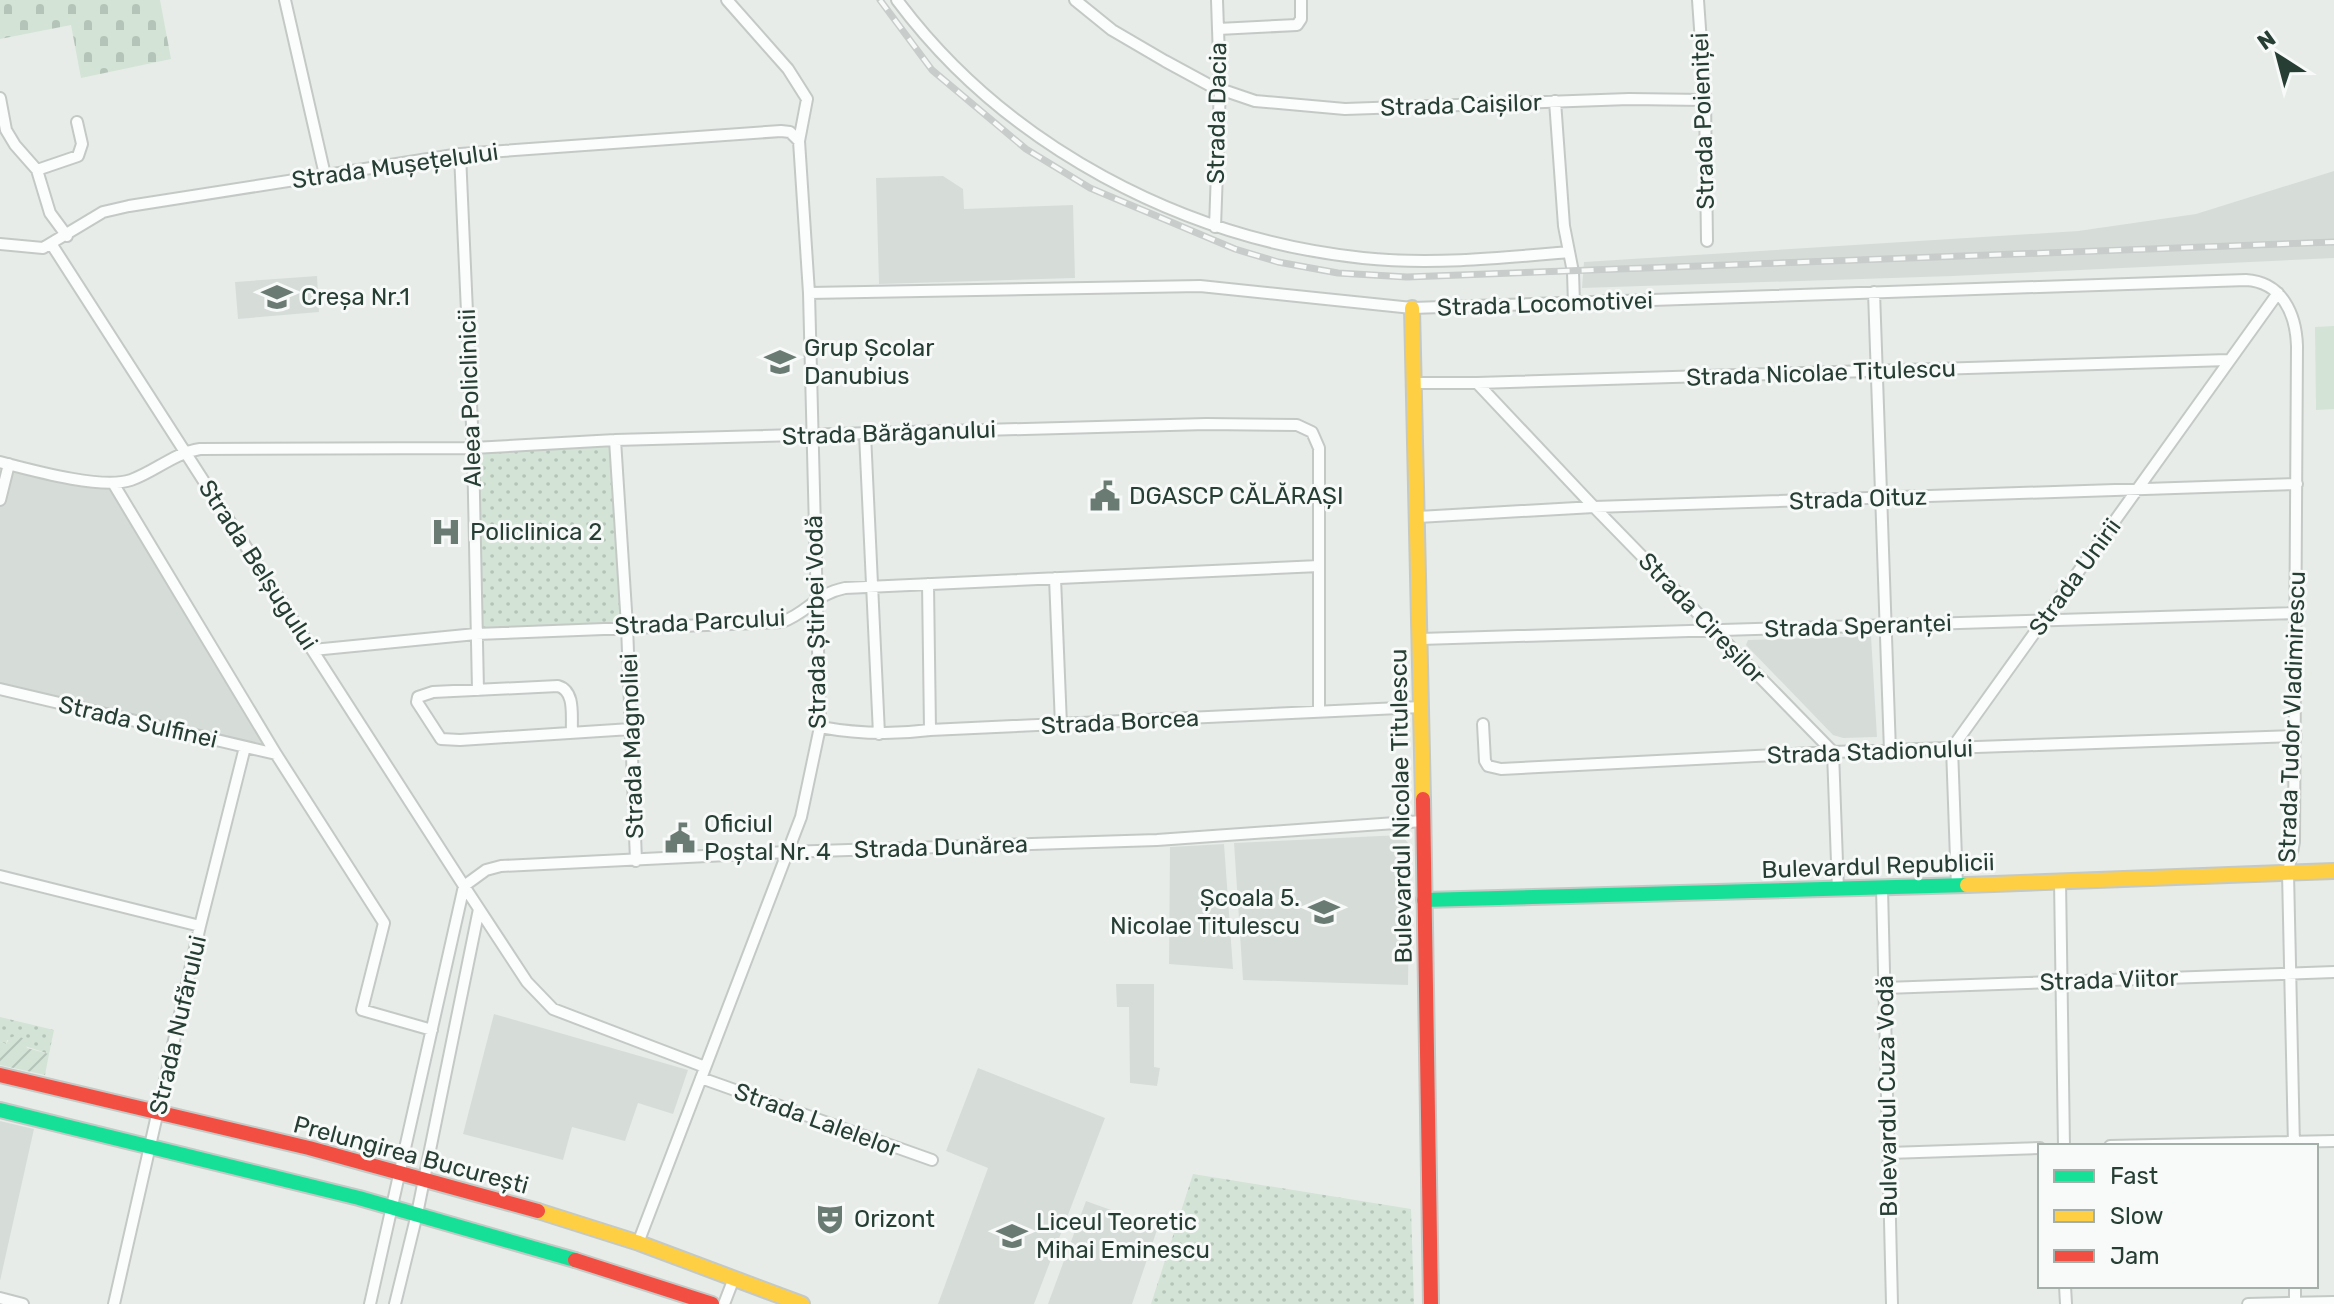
<svg xmlns="http://www.w3.org/2000/svg" width="2334" height="1304" viewBox="0 0 2334 1304" font-family="Rubik,sans-serif">
	<style>
		.built { fill: #d6ddd9 }
		.grass { fill: #d3e3d6 }
		.cemetery { fill: url(#cemetery-stones) }
		.park { fill: url(#park-dots) }
		.garden { fill: url(#garden-furrows) }
		.lines { fill: none; stroke-linecap: round; stroke-linejoin: round }
		.street-casing { stroke: #c4c9c6; stroke-width: 14 }
		.fast-casing { stroke: #c4c9c6; stroke-width: 18 }
		.slow-casing { stroke: #c4c9c6; stroke-width: 18 }
		.jam-casing { stroke: #c4c9c6; stroke-width: 18 }
		.street { stroke: #fbfcfc; stroke-width: 10 }
		.fast { stroke: #16e098; stroke-width: 14 }
		.slow { stroke: #ffcf43; stroke-width: 14 }
		.jam { stroke: #f24e42; stroke-width: 14 }
		.rail-casing { stroke: #c8ccca; stroke-width: 7 }
		.rail { stroke: #f7faf8; stroke-width: 4; stroke-dasharray: 12; stroke-linecap: butt }
		.labels { text-anchor: middle; stroke-width: 6; stroke-linejoin: round; paint-order: stroke }
		.street-label { font-size: 24px; fill: #273e35; stroke: #f7faf8 }
		.poi-label { font-size: 24px; fill: #273e35; stroke: #f7faf8; text-anchor: start }
	</style>
	<defs>
		<pattern id="cemetery-stones" width="16" height="16" patternUnits="userSpaceOnUse" patternTransform="scale(2)"><rect width="16" height="16" fill="#d3e3d6"/><path d="M2 7V4a2 2 0 0 1 4 0v3zM10 15v-3a2 2 0 0 1 4 0v3z" fill="#b5c4b8"/></pattern>
		<pattern id="park-dots" width="8" height="8" patternUnits="userSpaceOnUse" patternTransform="scale(2)"><rect width="8" height="8" fill="#d3e3d6"/><path d="M2 2h.1M6 6h.1" fill="none" stroke="#b5c4b8" stroke-width="1.8" stroke-linecap="round"/></pattern>
		<pattern id="garden-furrows" width="10" height="10" patternUnits="userSpaceOnUse" patternTransform="scale(2)"><rect width="10" height="10" fill="#d3e3d6"/><path d="M-1 1l2-2M0 10L10 0M9 11l2-2" fill="none" stroke="#b5c4b8"/></pattern>
	</defs>
	<rect width="100%" height="100%" fill="#e7ece9"/>
	<path class="built" d="M2334,171V258L1953,276L1582,288L1584,262L2078,231L2196,214Z
		M943,176L963,189L964,209L1073,205L1075,278L879,284L876,178Z
		M317,276L319,312L238,319L235,282Z
		M9,464L113,483L276,754L0,689V500Z
		M1871,636L1877,737L1843,738L1833,735L1746,645L1748,640Z
		M1401,835L1410,845L1408,985L1243,980L1234,843Z
		M1224,844L1233,969L1169,964L1170,847Z
		M1116,984H1154V1067L1160,1068L1157,1086L1130,1083L1129,1007H1117Z
		M494,1014L688,1070L673,1114L638,1103L625,1141L572,1127L563,1160L463,1134Z
		M978,1068L1105,1118L1034,1304H938L988,1168L946,1151Z
		M0,1121L34,1129L0,1281Z
		M1086,1201L1158,1227L1132,1304H1048Z"/>
	<path class="grass" d="M2334,326V409L2316,410L2315,327Z"/>
	<path class="cemetery" d="M0,0H160L171,59L81,78L71,25L0,39Z"/>
	<path class="park" d="M615,440L627,626L476,634L473,448Z
		M0,1017L54,1030L49,1054L7,1040L6,1044L0,1042Z
		M1193,1174L1411,1209L1414,1304H1151Z"/>
	<path class="garden" d="M17,1035L24,1039L27,1048L49,1054L45,1075L0,1065V1042L6,1044L10,1038Z"/>
	<g class="lines">
		<g class="street-casing">
			<path id="street" d="M285,0L325,175
				M897,0C1006,146 1183,239 1363,258C1431,265 1501,258 1569,252
				M1075,0L1112,30L1165,61L1211,86L1255,101L1345,109L1629,99L1705,100
				M1698,0L1705,100L1707,241
				M1218,29L1297,25L1301,19V0
				M0,98L6,130L15,145L37,170L50,213L67,236
				M1555,101L1564,226L1573,272L1574,304
				M460,154L473,448L478,690
				M37,170L78,156L82,144L77,122
				M1215,227L1220,87L1217,0
				M0,244L43,248L103,212L129,206L460,154L781,131L790,132L799,141
				M52,245L464,886L486,870L501,866L787,852L1157,840L1423,821
				M1874,292L1890,751
				M809,293L1200,286L1412,308L2246,280C2282,282 2296,314 2297,346L2294,842L2288,873L2294,1146
				M1415,383H1477L2228,360
				M1477,383L1594,507L1833,752L1838,890
				M865,434L879,734
				M615,440L627,626L636,861
				M0,462C31,470 102,490 131,480C156,471 174,453 200,449L473,448L615,440L1206,424L1297,425L1312,432L1319,448V711
				M113,483L276,754L384,923L362,1010L432,1030
				M0,500L9,464
				M1418,517L1594,507L2297,484
				M1055,578L1061,725
				M928,584L930,730
				M1420,639L2297,613
				M313,650L476,634L782,622C809,612 815,594 845,588L1319,566
				M0,689L276,754
				M1483,724L1485,761L1488,766L1501,769L1833,752L2296,736
				M820,727C858,734 891,735 930,730L1421,707
				M572,733C571,717 576,691 558,686L433,692L418,697L417,702L441,739L460,740L631,729
				M0,876L200,926
				M2060,881L2064,1146
				M1957,886L1952,748L2278,293
				M1882,888L1892,1304
				M1885,988L2334,972
				M701,1078L932,1160
				M2110,1146L2334,1141
				M1888,1153L2040,1148
				M638,1243L801,817L820,727L809,293L799,141L807,99L788,69L727,0
				M2065,1286L2066,1304
				M2295,1286V1304
				M0,1298L23,1304
				M114,1304L200,926L245,747
				M370,1304L464,886L527,982L553,1009L705,1067
				M395,1304L417,1214L479,909
				M724,1304L734,1278
				M2248,1304L2334,1302"/>
		</g>
		<g class="fast-casing">
			<path id="fast" d="M1424,900L1967,885
				M0,1110L359,1198L575,1260"/>
		</g>
		<g class="slow-casing">
			<path id="slow" d="M1412,308L1423,799
				M1967,885L2334,871
				M538,1211L639,1243L802,1304"/>
		</g>
		<g class="jam-casing">
			<path id="jam" d="M1423,799L1431,1304
				M0,1075L309,1148L538,1211
				M575,1260L712,1304"/>
		</g>
		<use href="#street" class="street"/>
		<use href="#fast" class="fast"/>
		<use href="#slow" class="slow"/>
		<use href="#jam" class="jam"/>
		<g class="rail-casing">
			<path id="rail" d="M880,0L932,70L1026,149L1090,188L1235,249L1278,262L1338,273L1407,277L2334,242"/>
		</g>
		<use href="#rail" class="rail"/>
	</g>
	<defs>
		<g id="school-bare" transform="scale(2.4)"><path d="M0-5L7-2L0 1L-7-2ZM-4 1L0 2.5L4 1V4Q0 6-4 4Z" fill="#6a7b74" stroke="#f7faf8" stroke-width="2.5" paint-order="stroke"/></g>
		<g id="civic-bare" transform="scale(2.4)"><path d="M-.6-6.5H3V-4.5H.6V-3L4-1V1h2V6H-6V1h2V-1L-.6-3ZM-1.2 2.5V6h2.4V2.5Z" fill="#6a7b74" stroke="#f7faf8" stroke-width="2.5" paint-order="stroke"/></g>
		<g id="hospital-bare" transform="scale(2.4)"><path d="M-5-5h3v3.5h4V-5h3V5h-3V1.5h-4V5h-3Z" fill="#6a7b74" stroke="#f7faf8" stroke-width="2.5" paint-order="stroke"/></g>
		<g id="theatre-bare" transform="scale(2.4)"><path d="M-5-5.5Q0-4 5-5.5V0Q5 5 0 6Q-5 5-5 0ZM-3.3-2.5H-1v1.5H-3.3ZM1-2.5H3.3v1.5H1ZM-2.8 1Q0 5.5 2.8 1Z" fill="#6a7b74" stroke="#f7faf8" stroke-width="2.5" paint-order="stroke"/></g>
	</defs>
	<g fill-rule="evenodd">
		<use href="#school-bare" x="277" y="297"/>
		<use href="#school-bare" x="780" y="362"/>
		<use href="#civic-bare" x="1105" y="496"/>
		<use href="#hospital-bare" x="446" y="532"/>
		<use href="#civic-bare" x="680" y="838"/>
		<use href="#school-bare" x="1324" y="912"/>
		<use href="#theatre-bare" x="830" y="1219"/>
		<use href="#school-bare" x="1012" y="1236"/>
	</g>
	<g class="labels">
		<g class="street-label">
			<text transform="translate(1461 105) rotate(-2)" y="8">Strada Caișilor</text>
			<text transform="translate(1217 113) rotate(-89)" y="8">Strada Dacia</text>
			<text transform="translate(1703 121) rotate(-92)" y="8">Strada Poieniței</text>
			<text transform="translate(395 166) rotate(-8)" y="8">Strada Mușețelului</text>
			<text transform="translate(1545 304) rotate(-2)" y="8">Strada Locomotivei</text>
			<text transform="translate(1821 373) rotate(-2)" y="8">Strada Nicolae Titulescu</text>
			<text transform="translate(470 398) rotate(-92)" y="8">Aleea Policlinicii</text>
			<text transform="translate(889 433) rotate(-2)" y="8">Strada Bărăganului</text>
			<text transform="translate(1858 499) rotate(-2)" y="8">Strada Oituz</text>
			<text transform="translate(258 565) rotate(57)" y="8">Strada Belșugului</text>
			<text transform="translate(2075 577) rotate(-54)" y="8">Strada Unirii</text>
			<text transform="translate(1702 618) rotate(46)" y="8">Strada Cireșilor</text>
			<text transform="translate(700 622) rotate(-3)" y="8">Strada Parcului</text>
			<text transform="translate(816 622) rotate(-91)" y="8">Strada Știrbei Vodă</text>
			<text transform="translate(1858 626) rotate(-2)" y="8">Strada Speranței</text>
			<text transform="translate(2292 717) rotate(-88)" y="8">Strada Tudor Vladimirescu</text>
			<text transform="translate(138 722) rotate(13)" y="8">Strada Sulfinei</text>
			<text transform="translate(1120 722) rotate(-3)" y="8">Strada Borcea</text>
			<text transform="translate(632 746) rotate(-92)" y="8">Strada Magnoliei</text>
			<text transform="translate(1870 752) rotate(-2)" y="8">Strada Stadionului</text>
			<text transform="translate(1401 806) rotate(-91)" y="8">Bulevardul Nicolae Titulescu</text>
			<text transform="translate(941 847) rotate(-2)" y="8">Strada Dunărea</text>
			<text transform="translate(1878 866) rotate(-2)" y="8">Bulevardul Republicii</text>
			<text transform="translate(2109 980) rotate(-2)" y="8">Strada Viitor</text>
			<text transform="translate(178 1025) rotate(-77)" y="8">Strada Nufărului</text>
			<text transform="translate(1887 1096) rotate(-91)" y="8">Bulevardul Cuza Vodă</text>
			<text transform="translate(817 1120) rotate(20)" y="8">Strada Lalelelor</text>
			<text transform="translate(411 1155) rotate(15)" y="8">Prelungirea București</text>
		</g>
		<g class="poi-label">
			<text x="301" y="305">Creșa Nr.1</text>
			<text x="804" y="356">Grup Școlar<tspan x="804" dy="28">Danubius</tspan></text>
			<text x="1129" y="504">DGASCP CĂLĂRAȘI</text>
			<text x="470" y="540">Policlinica 2</text>
			<text x="704" y="832">Oficiul<tspan x="704" dy="28">Poștal Nr. 4</tspan></text>
			<text x="1300" y="906" text-anchor="end">Școala 5.<tspan x="1300" dy="28">Nicolae Titulescu</tspan></text>
			<text x="854" y="1227">Orizont</text>
			<text x="1036" y="1230">Liceul Teoretic<tspan x="1036" dy="28">Mihai Eminescu</tspan></text>
		</g>
	</g>
	<rect x="2038" y="1144" width="280" height="144" fill="#f7faf8" stroke="#a4afaa" stroke-width="2"/>
	<rect x="2054" y="1170" width="40" height="12" fill="#16e098" stroke="#a4afaa" stroke-width="2"/>
	<text x="2110" y="1184" font-size="24" fill="#273e35">Fast</text>
	<rect x="2054" y="1210" width="40" height="12" fill="#ffcf43" stroke="#a4afaa" stroke-width="2"/>
	<text x="2110" y="1224" font-size="24" fill="#273e35">Slow</text>
	<rect x="2054" y="1250" width="40" height="12" fill="#f24e42" stroke="#a4afaa" stroke-width="2"/>
	<text x="2110" y="1264" font-size="24" fill="#273e35">Jam</text>
	<g transform="translate(2278 56) rotate(324)" stroke="#f7faf8" stroke-width="6" paint-order="stroke">
	<path d="M0-6L14 30L0 20L-14 30Z" fill="#273e35"/>
	<text y="-12" font-size="22" font-weight="bold" text-anchor="middle" fill="#273e35">N</text>
	</g>
</svg>
